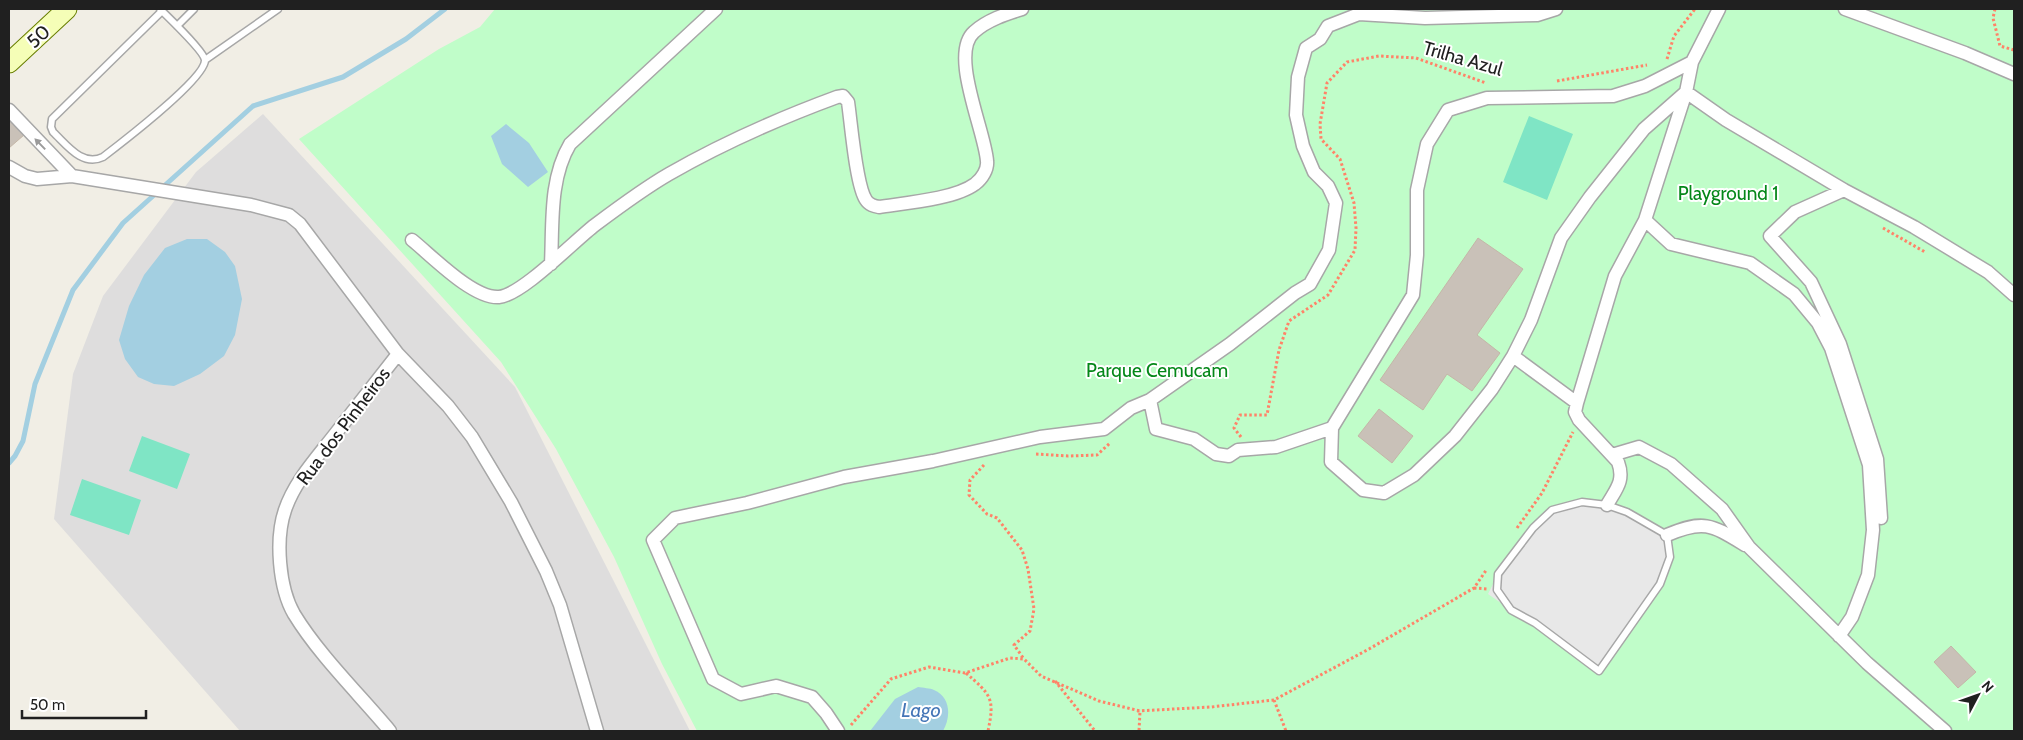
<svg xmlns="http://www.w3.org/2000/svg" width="2023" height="740" viewBox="0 0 2023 740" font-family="Cabin,sans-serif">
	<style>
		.residential { fill: #dedddd }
		.park { fill: #c0fdc9 }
		.pitch { fill: #7fe5c5 }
		.parking { fill: #e8e8e8 }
		.water { fill: #a3cfe1 }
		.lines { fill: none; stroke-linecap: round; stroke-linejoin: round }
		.stream { stroke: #a3cfe1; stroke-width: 5 }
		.building { fill: #c9c1b8; stroke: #c4b6a7 }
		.lane-casing { stroke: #a7a7a7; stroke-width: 9 }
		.street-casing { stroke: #a7a7a7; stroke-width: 15 }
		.secondary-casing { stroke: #677d00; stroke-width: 21 }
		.path { stroke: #ff8368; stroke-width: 3; stroke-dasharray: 2.5 2.5; stroke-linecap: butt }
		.lane { stroke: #fff; stroke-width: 6 }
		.street { stroke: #fff; stroke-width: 12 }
		.secondary { stroke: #f5feb7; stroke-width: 19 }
		.oneway { fill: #9b9b9b }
		.labels { text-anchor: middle; stroke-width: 4; stroke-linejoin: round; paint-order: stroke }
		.street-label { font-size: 19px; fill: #202020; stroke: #fff }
		.park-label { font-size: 19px; fill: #048718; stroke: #fff }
		.water-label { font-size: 20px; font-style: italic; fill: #4576b7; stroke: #fff }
	</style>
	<rect width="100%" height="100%" fill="#f1eee5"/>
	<path class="residential" d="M263,114L515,387L690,731H240L54,519L73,374L103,296L196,172Z"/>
	<path class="park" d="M495,9H2014V731H697L662,664L614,557L556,449L501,362L299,139L439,49L480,27Z"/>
	<path class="pitch" d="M1529,116L1573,134L1547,200L1503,182Z
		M142,436L190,454L177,489L129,471Z
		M82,479L141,500L129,535L70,515Z"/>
	<path class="parking" d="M1582,502L1607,505L1667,535L1670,557L1660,584L1599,671L1488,594L1498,574L1533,528L1552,510Z"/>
	<path class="water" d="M506,124L529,143L548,172L528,187L502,164L491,136Z
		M187,239H207L225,252L235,266L242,299L235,335L224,356L200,374L174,386L154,384L138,377L125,359L119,340L129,306L144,275L165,248Z
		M918,687C923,688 930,688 934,690C951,697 951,717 943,731H870L895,699Z"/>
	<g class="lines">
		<path class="stream" d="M9,463L15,456L23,441L35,384L73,290L123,223L253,106L343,77L406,39L445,9"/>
	</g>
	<path class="building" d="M10,121L24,135L9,148V122Z
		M1478,238L1523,269L1477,335L1500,353L1472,391L1447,374L1423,410L1380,380Z
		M1379,409L1413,436L1392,463L1358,436Z
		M1951,646L1976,672L1958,688L1934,662Z"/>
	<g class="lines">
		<g class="lane-casing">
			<path id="lane" d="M160,9C168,17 204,51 205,60C206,78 120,144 103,157C82,167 67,145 53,132L51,127L52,119L162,11
				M177,26L194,9
				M205,60L278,9
				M1582,502L1607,505L1627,512L1667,535L1670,557L1660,584L1599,671L1535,623L1511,610L1497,590L1498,574L1533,528L1552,510Z"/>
		</g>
		<g class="street-casing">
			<path id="street" d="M1845,9L1965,53L2014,74
				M1692,62L1645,86L1613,96L1487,98L1448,110L1427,144L1417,190V255L1413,295L1332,428L1331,462L1363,490L1384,493L1414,475L1455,436L1492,389L1513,356L1531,320L1561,238L1590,197L1644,129L1686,92L1726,120L1844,190L1914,227L1988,272L2014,295
				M9,110L72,176
				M9,167L25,176L37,179L72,176L251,205L289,215L300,224L398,354L448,406L472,437L511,502L546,571L560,605L597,731
				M1844,190L1795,212L1770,236L1811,282L1840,344L1877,459L1881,518
				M1645,220L1671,244L1750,263L1794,294L1818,323L1831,348L1869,465L1873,530L1868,575L1852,617L1839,636
				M412,240C432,256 473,299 499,297C522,295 574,241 595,225C619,207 643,189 669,174C723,143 780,118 837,97L843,96L848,102C851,122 856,186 866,200C869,205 874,206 879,207C905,203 955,199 975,184C982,179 988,169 987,161C985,131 949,54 974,32C987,20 1006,14 1022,9
				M551,264C553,225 549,179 570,144L716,9
				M1513,356L1577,403
				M1150,400L1156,429L1194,439L1216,454L1229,456L1238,450L1276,447L1332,428
				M1612,455L1639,447L1671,464L1722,509L1749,547L1867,663L1945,731
				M1607,505C1616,489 1625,481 1618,462L1579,420L1575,412L1577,403L1615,276L1645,220L1686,92L1692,62L1719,9
				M1667,535C1704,519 1712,525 1745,545
				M390,731C359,694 319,655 294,614C279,588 275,539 285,510C294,483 314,461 332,438C354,410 376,382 398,354
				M838,731L826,713L812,697L776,686L741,694L713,679L653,540L675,518L747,503L844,477L933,461L1040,437L1104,429L1131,408L1150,400L1230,344L1295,293L1310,284L1329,250L1336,203L1328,186L1314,172L1303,146L1296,115L1298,77L1306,48L1320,39L1328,26L1359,14L1425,18L1537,15L1556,9"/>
		</g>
		<g class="secondary-casing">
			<path id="secondary" d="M9,63L67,9"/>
		</g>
		<path class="path" d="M1995,9L1993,18L2000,46L2014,50
			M1667,59L1674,36L1695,9
			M1557,81L1647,65
			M1883,228L1925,252
			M1241,437L1234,428L1240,415H1267L1279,350L1289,321L1328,295L1355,250L1356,228L1354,203L1340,159L1321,139L1320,124L1327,83L1347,62L1379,56L1416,58L1486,83
			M1036,454L1068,456L1097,455L1110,443
			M984,465L970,480L969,495L987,514L997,518L1022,550L1028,569L1034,609L1030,631L1014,645L1024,659
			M1517,528L1542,493L1573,432
			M1474,588L1488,589
			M966,673C991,695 995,698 988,731
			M1055,681L1095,731
			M1274,700L1286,731
			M1137,711L1211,707L1274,700L1369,649L1474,588L1487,569
			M851,725L891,679L929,667L965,673L1010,658L1024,659L1041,676L1099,701L1140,711L1139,731"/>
		<use href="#lane" class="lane"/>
		<use href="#street" class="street"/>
		<use href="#secondary" class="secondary"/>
	</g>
	<defs><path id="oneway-solid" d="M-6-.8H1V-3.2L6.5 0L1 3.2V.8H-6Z" transform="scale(1.25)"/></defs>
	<use class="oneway" href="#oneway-solid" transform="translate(40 144) rotate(-134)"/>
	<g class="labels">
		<g class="street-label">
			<text transform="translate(38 36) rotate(-43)" y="7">50</text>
			<text transform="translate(1463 58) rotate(16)" y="7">Trilha Azul</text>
			<text transform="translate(343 426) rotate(-53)" y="7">Rua dos Pinheiros</text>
		</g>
		<g class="park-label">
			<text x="1728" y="200">Playground 1</text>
			<text x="1157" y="377">Parque Cemucam</text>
		</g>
		<g class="water-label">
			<text x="921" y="717">Lago</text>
		</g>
	</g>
	<rect width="2023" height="740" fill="none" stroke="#202020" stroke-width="20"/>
	<g transform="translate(1978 695) rotate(49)" stroke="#ffffff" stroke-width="4" paint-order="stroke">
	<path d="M0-4L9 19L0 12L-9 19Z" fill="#202020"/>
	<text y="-8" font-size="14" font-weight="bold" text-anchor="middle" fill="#202020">N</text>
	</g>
	<path d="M22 710v8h124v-8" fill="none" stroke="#202020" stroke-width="2.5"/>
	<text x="30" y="710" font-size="15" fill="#202020" stroke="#ffffff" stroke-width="4" paint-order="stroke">50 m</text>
</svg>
